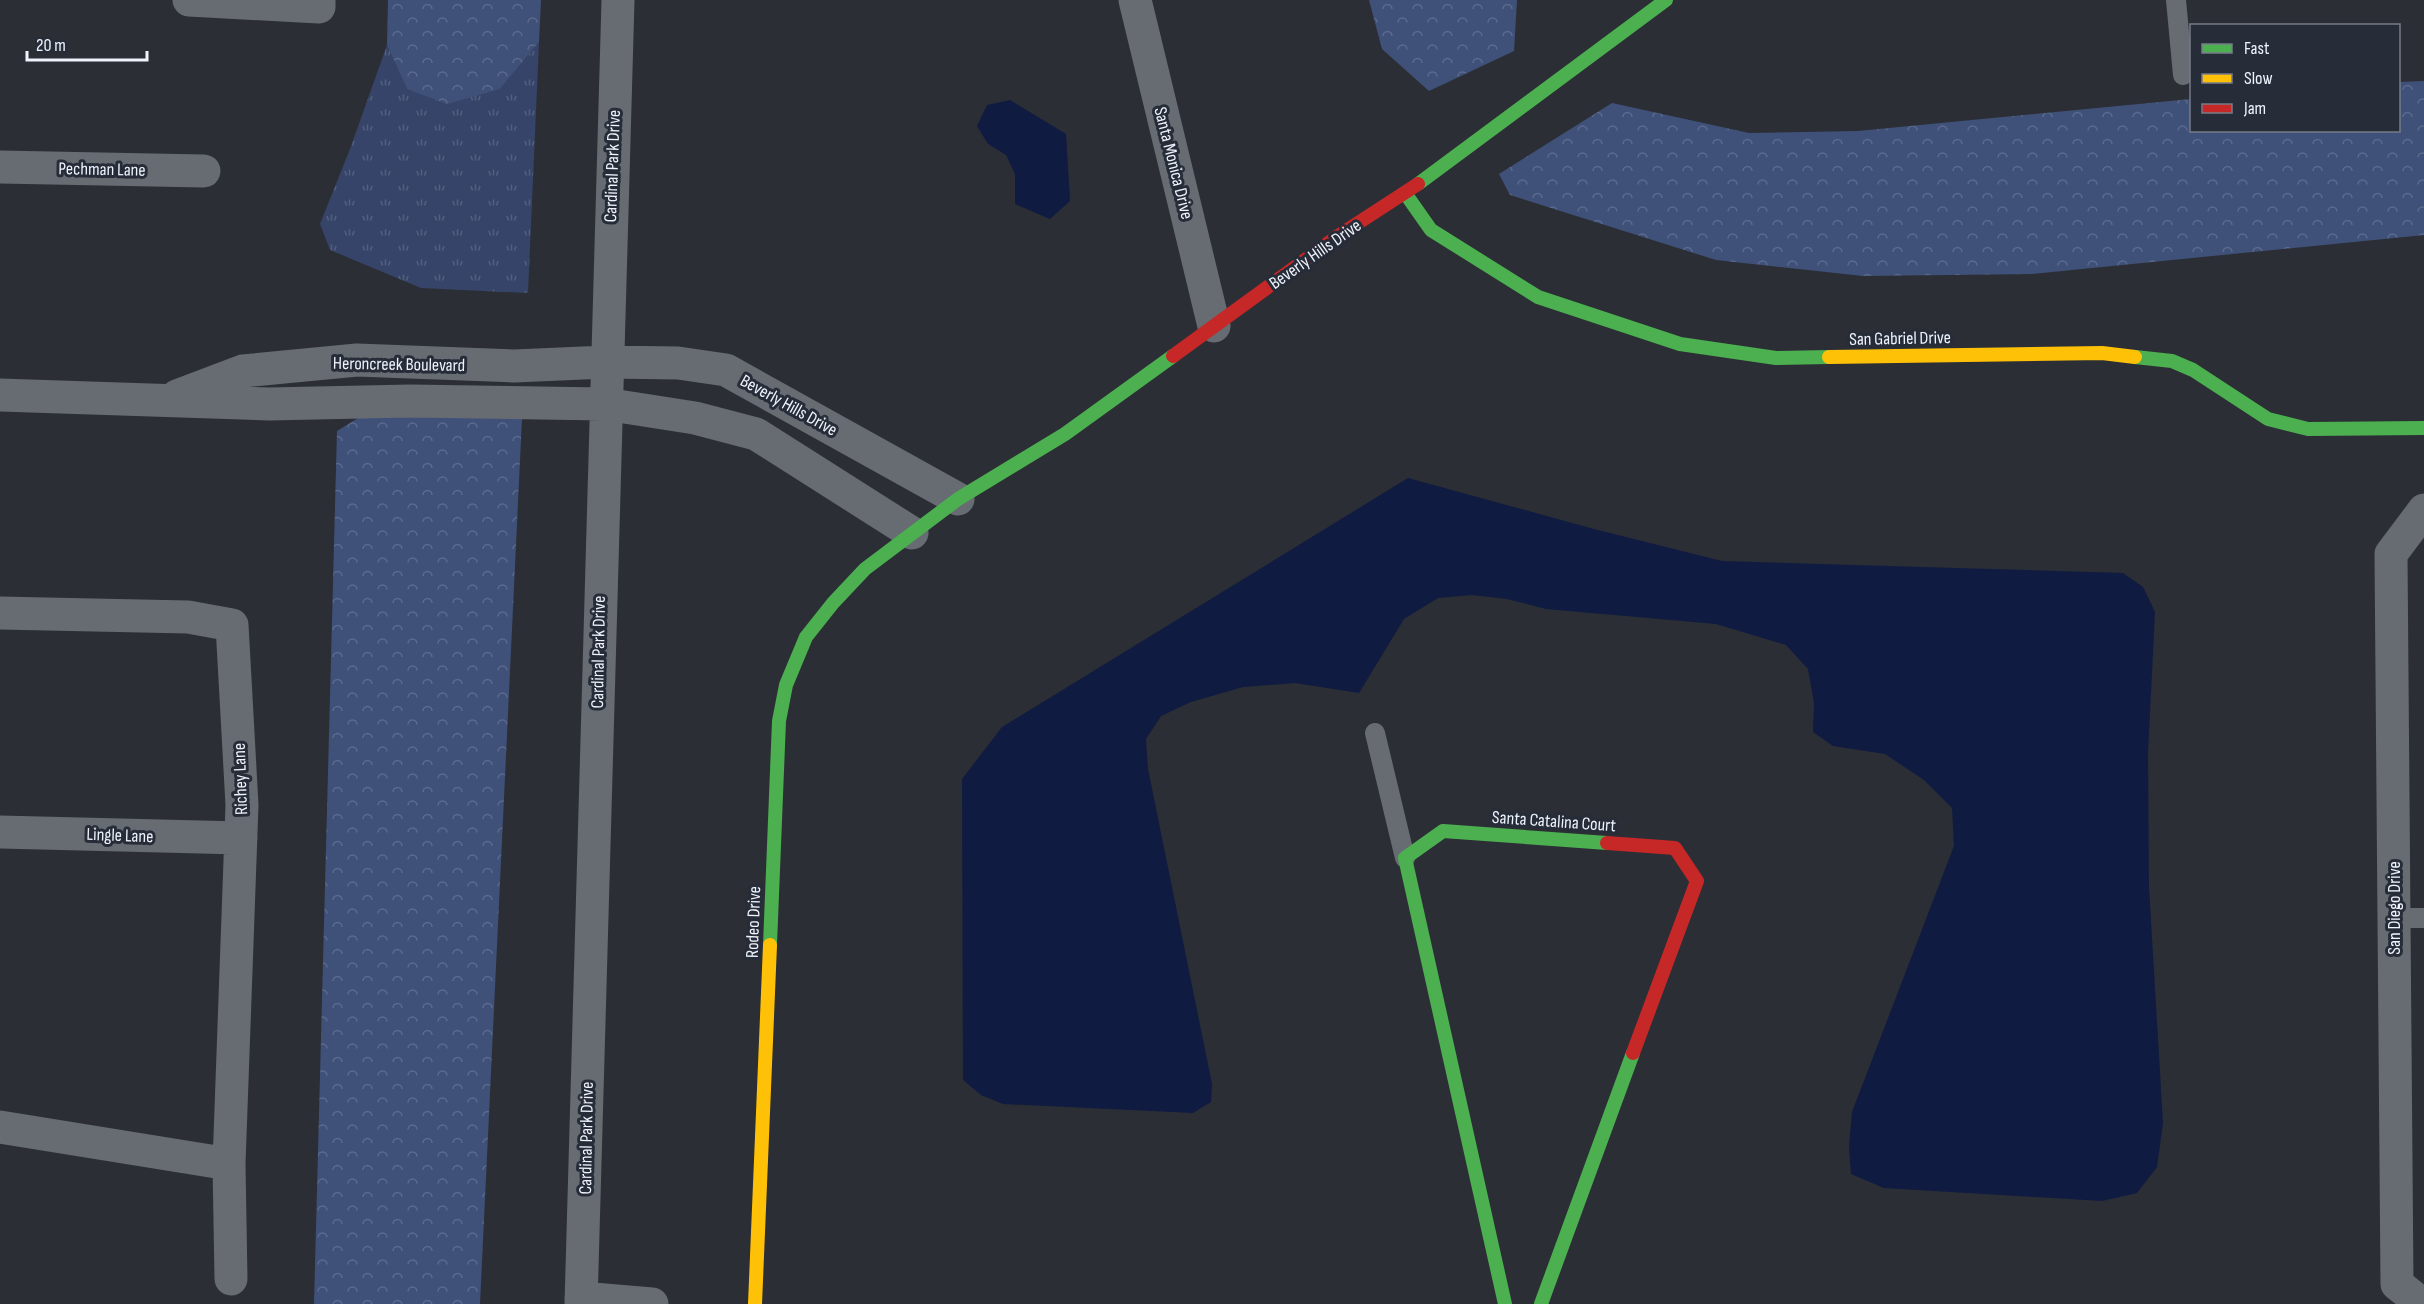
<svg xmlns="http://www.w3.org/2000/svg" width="2424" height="1304" viewBox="0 0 2424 1304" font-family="'Sofia Sans Condensed',sans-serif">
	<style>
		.grass { fill: url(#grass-tufts) }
		.forest { fill: url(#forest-crowns) }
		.water { fill: #0f1b41 }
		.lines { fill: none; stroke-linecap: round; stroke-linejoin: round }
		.lane { stroke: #676b72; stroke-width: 20 }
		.street { stroke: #676b72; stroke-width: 33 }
		.fast { stroke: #4caf50; stroke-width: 14 }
		.slow { stroke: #ffc107; stroke-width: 14 }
		.jam { stroke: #c62828; stroke-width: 14 }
		.labels { text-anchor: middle; stroke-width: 6; stroke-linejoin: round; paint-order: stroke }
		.street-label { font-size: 18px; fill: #eff3fc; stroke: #272c39 }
	</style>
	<defs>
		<pattern id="grass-tufts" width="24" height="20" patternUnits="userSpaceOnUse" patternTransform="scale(1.5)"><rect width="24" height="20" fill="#354468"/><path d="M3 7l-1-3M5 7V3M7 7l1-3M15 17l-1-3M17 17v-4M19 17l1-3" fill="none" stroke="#535f7e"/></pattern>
		<pattern id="forest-crowns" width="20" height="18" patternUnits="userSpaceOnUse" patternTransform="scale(1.5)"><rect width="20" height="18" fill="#3f5179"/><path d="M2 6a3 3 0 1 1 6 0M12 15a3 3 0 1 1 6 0" fill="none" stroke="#5b6a8d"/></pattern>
	</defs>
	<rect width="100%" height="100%" fill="#2b2e35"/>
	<path class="grass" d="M539,42L528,293L421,288L330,250L320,224L350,149L387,45L407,89H500Z"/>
	<path class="forest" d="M388,0H541L539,42L500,89L447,104L407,89L387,45Z
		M1369,0H1517L1514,51L1429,91L1382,49Z
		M2424,81V235L2031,274L1863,276L1716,260L1510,195L1499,174L1612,103L1749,133L1858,131L2191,99L2192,130H2398L2399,82Z
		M363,415L522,418L480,1304H314L337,431Z"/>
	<path class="water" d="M1010,100L1066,134L1070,201L1050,219L1015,204V174L1006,155L988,144L977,126L987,105Z
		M1408,478L1594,529L1722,561L2123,573L2143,587L2155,612L2148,753L2149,887L2163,1123L2157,1167L2137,1193L2102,1201L1884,1188L1851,1174L1849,1147L1852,1112L1954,846L1952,808L1924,780L1885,754L1833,746L1813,732L1814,703L1808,669L1786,645L1716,624L1546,609L1507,599L1472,595L1438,598L1404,619L1359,693L1295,683L1243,687L1191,702L1161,716L1146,739L1148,769L1212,1084L1211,1102L1193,1113L1003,1104L981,1095L963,1080L962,779L1002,727Z"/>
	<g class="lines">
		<path class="lane" d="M2176,0L2183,75
			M1375,733L1405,858
			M2394,918H2424"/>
		<path class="street" d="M189,0L319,7V0
			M1135,0L1214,326
			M0,167L204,171
			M0,395L269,404L410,401L605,404L695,418L756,434L912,533
			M177,396L243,371L357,360L514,366L606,362L678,363L726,370L958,499
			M0,613L188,617L232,625L242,805L229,1164L231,1279
			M0,832L241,838
			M0,1127L229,1164
			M581,1298L652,1304
			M581,1304L618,0
			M2422,1304L2397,1284L2391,554L2424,510"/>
		<path class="fast" d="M1418,184L1666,0
			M1405,193L1431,230L1538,297L1680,344L1776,358L1829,357
			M2135,357L2172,361L2193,370L2268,419L2308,429L2424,428
			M770,945L779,721L786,685L806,637L833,603L865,569L958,499L1065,434L1173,356
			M1505,1304L1405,858L1443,831L1607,843
			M1541,1304L1633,1053"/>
		<path class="slow" d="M1829,357L2102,353L2135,357
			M755,1304L770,945"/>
		<path class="jam" d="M1173,356L1338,236L1418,184
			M1607,843L1675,848L1697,881L1633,1053"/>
	</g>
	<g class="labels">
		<g class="street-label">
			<text transform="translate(1174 163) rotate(76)" y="6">Santa Monica Drive</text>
			<text transform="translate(612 166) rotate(-88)" y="6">Cardinal Park Drive</text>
			<text transform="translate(102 169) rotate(1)" y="6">Pechman Lane</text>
			<text transform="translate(1315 254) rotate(-35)" y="6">Beverly Hills Drive</text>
			<text transform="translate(1900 338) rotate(-1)" y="6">San Gabriel Drive</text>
			<text transform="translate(399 364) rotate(1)" y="6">Heroncreek Boulevard</text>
			<text transform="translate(789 405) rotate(29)" y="6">Beverly Hills Drive</text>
			<text transform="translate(598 652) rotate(-89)" y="6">Cardinal Park Drive</text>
			<text transform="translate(240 779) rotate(-92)" y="6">Richey Lane</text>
			<text transform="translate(1554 821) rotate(4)" y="6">Santa Catalina Court</text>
			<text transform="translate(120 835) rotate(2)" y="6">Lingle Lane</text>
			<text transform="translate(2394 908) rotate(-90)" y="6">San Diego Drive</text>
			<text transform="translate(753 922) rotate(-88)" y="6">Rodeo Drive</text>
			<text transform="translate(586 1138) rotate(-89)" y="6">Cardinal Park Drive</text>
		</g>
	</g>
	<rect x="2190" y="24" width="210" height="108" fill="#272c39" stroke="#777c87" stroke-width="1.5"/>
	<rect x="2202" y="44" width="30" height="9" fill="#4caf50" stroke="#777c87" stroke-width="1.5"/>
	<text x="2244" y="54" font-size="18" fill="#eff3fc">Fast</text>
	<rect x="2202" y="74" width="30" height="9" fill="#ffc107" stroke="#777c87" stroke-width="1.5"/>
	<text x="2244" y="84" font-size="18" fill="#eff3fc">Slow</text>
	<rect x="2202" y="104" width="30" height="9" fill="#c62828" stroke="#777c87" stroke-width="1.5"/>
	<text x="2244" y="114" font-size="18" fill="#eff3fc">Jam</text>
	<path d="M27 51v9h120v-9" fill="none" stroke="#eff3fc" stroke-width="3"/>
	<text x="36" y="51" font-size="18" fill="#eff3fc" stroke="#272c39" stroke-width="4.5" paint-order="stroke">20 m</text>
</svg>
